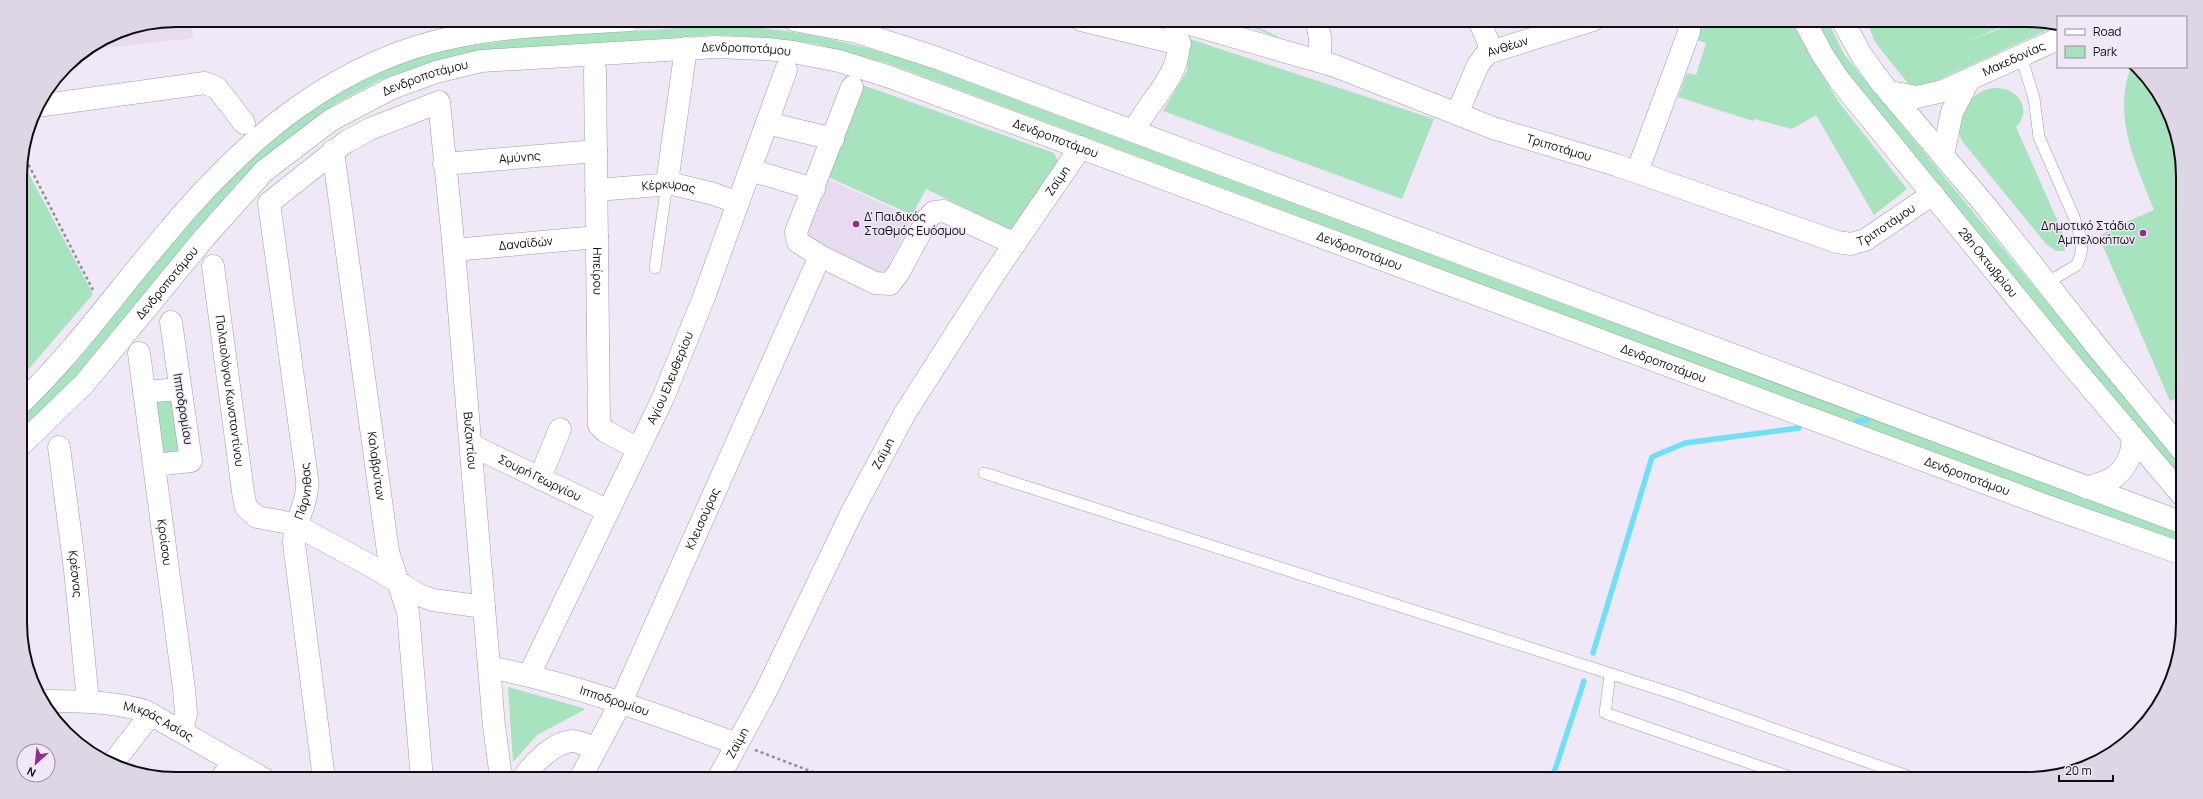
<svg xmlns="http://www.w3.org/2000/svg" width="2203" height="799" viewBox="0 0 2203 799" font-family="Manrope,sans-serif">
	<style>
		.built { fill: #e7dbef }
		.green { fill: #a7e3be }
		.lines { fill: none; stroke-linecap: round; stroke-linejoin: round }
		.stream { stroke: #70dff8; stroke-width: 5.5 }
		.lane-casing { stroke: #a29ba8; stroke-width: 12 }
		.street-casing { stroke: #a29ba8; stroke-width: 23 }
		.secondary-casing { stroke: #a29ba8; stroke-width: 23 }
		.path { stroke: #928c96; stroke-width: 2.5; stroke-dasharray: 3 3; stroke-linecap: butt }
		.lane { stroke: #fff; stroke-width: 11 }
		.street { stroke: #fff; stroke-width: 22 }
		.secondary { stroke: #fff; stroke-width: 22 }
		.poi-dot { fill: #972a8b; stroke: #f0e8f6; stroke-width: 1.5 }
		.labels { text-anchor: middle; stroke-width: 3; stroke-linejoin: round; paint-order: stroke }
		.street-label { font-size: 12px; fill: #0f0d11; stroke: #f0e8f6 }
		.poi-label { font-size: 12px; fill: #0f0d11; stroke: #f0e8f6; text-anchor: start }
		.rim { fill: none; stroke: #0f0d11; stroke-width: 2 }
	</style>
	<rect width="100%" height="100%" fill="#f0e8f6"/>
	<path class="built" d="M176,20H191L193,38L88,50L117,32Z
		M823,177L912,217L882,280L811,247L801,231Z"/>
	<path class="green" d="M1093,20H1154L1160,30Z
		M1234,20H1248C1256,29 1271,31 1281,39Z
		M1695,20H1791L1818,69L1838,101L1907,189L1874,215L1816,115L1792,129L1755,119L1753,121L1678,97L1687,73L1696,75L1706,43L1697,40Z
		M1816,20H1827L1844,54L1864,79L2183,468V483L1835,58Z
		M1866,20H2017L1964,43L2022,20L2058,25L1914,91L1875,42Z
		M726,25C795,29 859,43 925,66L1622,326L2183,532V543L1980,470L887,63L816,44L773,38L712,35L547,47L429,63L380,80L337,103L317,117L239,181L209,215L62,393L22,432V417L78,360L135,287L202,208L243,165L294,121L345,88L412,59L447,49L523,38Z
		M1190,39L1434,119L1402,199L1163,111L1187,71Z
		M2131,67H2137L2144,73L2171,116L2182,155V396L2170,401L2099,237L2110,229L2154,210C2136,164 2112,116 2131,67Z
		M860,84L1054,153L1060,165L1017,230L1009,229L926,189L912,215L824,175Z
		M1996,88C2018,88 2033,110 2016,127L2062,231L2065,251H2056L2046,244L1962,141C1960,136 1957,129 1958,123C1964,104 1976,89 1996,88Z
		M22,161L93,294L21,378L20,166Z
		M179,389L191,461L155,465L144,392Z
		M508,687L583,708L584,710L537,735L513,762Z"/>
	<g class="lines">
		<path class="stream" d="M1857,421L1867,420
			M1593,653L1652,457L1685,443L1799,428
			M1552,779L1584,681"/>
		<g class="lane-casing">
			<path id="lane" d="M192,22L212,20
				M113,34L114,33
				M2021,56L2034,98L2039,137L2074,217L2082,242L2081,254L2077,265L2048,282
				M655,268L667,183
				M984,473L1677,695L1916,779
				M1610,674L1605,713L1796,779"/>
		</g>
		<g class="street-casing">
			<g id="street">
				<path d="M1081,20L1180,44"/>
				<path id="s1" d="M1176,20L1335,66L1493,128L1616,165L1837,242L1851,244L1865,240L1933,194"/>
				<path d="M1316,20L1320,37V61"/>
				<path d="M1479,20L1492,51"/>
				<path id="s2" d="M595,70L599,425L605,431L638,449"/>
				<path d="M852,87L796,232L798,242L820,256L875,283L890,284L899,272L928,218L934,212L944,211L1015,244"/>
				<path id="s3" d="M1890,92L1917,97L1943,91L2058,39"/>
				<path d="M37,106L205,83L217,88L244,123"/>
				<path id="s4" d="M1457,114L1478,65L1487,53L1593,20"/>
				<path d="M767,123L833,139"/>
				<path id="s5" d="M333,151L388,552L408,612L422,779"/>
				<path d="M1943,155L1952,112L1969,80"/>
				<path id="s6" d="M444,164L596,151"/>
				<path d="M750,170L814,189"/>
				<path d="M1637,172L1689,32L1690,20"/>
				<path d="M667,183L686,48"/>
				<path id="s7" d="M596,190L673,184L714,194L738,203"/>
				<path id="s8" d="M454,250L597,237"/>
				<path id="s9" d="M213,266L243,492L246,507L257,517L284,522L301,528L373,567L419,595L433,600L484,607"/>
				<path id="s10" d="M139,353L184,689L186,714L182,731"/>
				<path d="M144,392L179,389"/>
				<path id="s11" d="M471,445L608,511"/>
				<path id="s12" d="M59,447L75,570L88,701"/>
				<path d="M155,465L191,461L171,322"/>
				<path d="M540,478L560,429"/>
				<path id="s13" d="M489,667C574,684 655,714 737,744"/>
				<path id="s14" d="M529,675L663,398L704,297L786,70"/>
				<path d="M112,764L151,714"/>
				<path d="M221,779L233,762"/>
				<path id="s15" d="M324,779L294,543C294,519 309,504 307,479L269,203L346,142L370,129L439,102L454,250L494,726L500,770L503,779"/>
				<path d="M523,779C531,765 554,742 572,741C579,741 589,746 596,749"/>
				<path id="s16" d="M580,779L621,702L820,256"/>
				<path id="s17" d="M718,779L766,691L852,512L905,413L994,274L1081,147"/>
			</g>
		</g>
		<g class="secondary-casing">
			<g id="secondary">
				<path d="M794,20L857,32L937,58L2183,523"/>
				<path id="s18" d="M1804,20L1822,54L1840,81L2064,356L2183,496"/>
				<path d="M1842,20L1862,56L1883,85L1985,205L2098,348L2182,450"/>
				<path d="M1134,131C1153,92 1193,69 1173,20"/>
				<path d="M22,402C75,351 117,291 165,235C243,141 336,59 460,36C515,25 574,24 630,20"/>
				<path id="s19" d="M22,444L84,384L205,237L264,171L331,120L392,88L436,72L481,61L716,47L767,49L793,52L839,61L887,76L2058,510L2183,554"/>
				<path d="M2087,488C2095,485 2106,482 2113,478C2126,469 2134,452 2132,437"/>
				<path id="s20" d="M42,701C77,701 112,701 145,711L264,779"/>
			</g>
		</g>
		<path class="path" d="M23,154L94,292
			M755,750L831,779"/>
		<use href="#lane" class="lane"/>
		<use href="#street" class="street"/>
		<use href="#secondary" class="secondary"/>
	</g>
	<g class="poi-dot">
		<circle cx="856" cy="224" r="4"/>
		<circle cx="2143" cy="233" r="4"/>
	</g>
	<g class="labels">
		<g class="street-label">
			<text dy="4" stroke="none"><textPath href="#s4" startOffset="90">Ανθέων</textPath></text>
			<text dy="4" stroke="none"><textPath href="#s19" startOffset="877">Δενδροποτάμου</textPath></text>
			<text dy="4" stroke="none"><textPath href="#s3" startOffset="132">Μακεδονίας</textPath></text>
			<text dy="4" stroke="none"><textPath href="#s19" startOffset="553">Δενδροποτάμου</textPath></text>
			<text dy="4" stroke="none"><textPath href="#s19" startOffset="1201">Δενδροποτάμου</textPath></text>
			<text dy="4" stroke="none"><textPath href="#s1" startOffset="404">Τριποτάμου</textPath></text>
			<text dy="4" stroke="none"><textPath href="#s6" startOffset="76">Αμύνης</textPath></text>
			<text dy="4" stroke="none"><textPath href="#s17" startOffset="689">Ζαϊμη</textPath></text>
			<text dy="4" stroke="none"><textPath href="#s7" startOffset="73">Κέρκυρας</textPath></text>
			<text dy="4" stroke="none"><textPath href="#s1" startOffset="752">Τριποτάμου</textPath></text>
			<text dy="4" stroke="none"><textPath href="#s8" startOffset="72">Δαναϊδών</textPath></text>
			<text dy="4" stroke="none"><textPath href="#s19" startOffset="1525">Δενδροποτάμου</textPath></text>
			<text dy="4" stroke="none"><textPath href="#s18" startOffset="305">28η Οκτωβρίου</textPath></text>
			<text dy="4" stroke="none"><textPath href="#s2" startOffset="201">Ηπείρου</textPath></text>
			<text dy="4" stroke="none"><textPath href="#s19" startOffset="217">Δενδροποτάμου</textPath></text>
			<text dy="4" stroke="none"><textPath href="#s19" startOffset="1849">Δενδροποτάμου</textPath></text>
			<text dy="4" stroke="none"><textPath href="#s14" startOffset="329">Αγίου Ελευθερίου</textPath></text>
			<text dy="4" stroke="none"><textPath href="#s9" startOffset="126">Παλαιολόγου Κωνσταντίνου</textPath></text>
			<text transform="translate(183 409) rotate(81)" y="4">Ιπποδρομίου</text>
			<text dy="4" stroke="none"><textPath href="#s15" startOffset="1122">Βυζαντίου</textPath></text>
			<text dy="4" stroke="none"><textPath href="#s17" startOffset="365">Ζαϊμη</textPath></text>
			<text dy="4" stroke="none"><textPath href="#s5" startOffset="318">Καλαβρύτων</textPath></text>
			<text dy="4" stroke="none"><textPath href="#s19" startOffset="2173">Δενδροποτάμου</textPath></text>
			<text dy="4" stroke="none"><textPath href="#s11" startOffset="76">Σουρή Γεωργίου</textPath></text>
			<text dy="4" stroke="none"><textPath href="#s15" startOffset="291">Πάρνηθας</textPath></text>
			<text dy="4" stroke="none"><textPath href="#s16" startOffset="288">Κλεισούρας</textPath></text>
			<text dy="4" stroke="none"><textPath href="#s10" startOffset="191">Κροίσου</textPath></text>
			<text dy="4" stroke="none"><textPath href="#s12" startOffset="128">Κρέσνας</textPath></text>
			<text dy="4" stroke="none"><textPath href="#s13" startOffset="130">Ιπποδρομίου</textPath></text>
			<text dy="4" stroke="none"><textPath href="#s20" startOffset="120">Μικράς Ασίας</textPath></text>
			<text dy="4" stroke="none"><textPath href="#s17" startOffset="41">Ζαϊμη</textPath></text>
		</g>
		<g class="poi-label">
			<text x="864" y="221">Δ' Παιδικός<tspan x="864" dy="14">Σταθμός Ευόσμου</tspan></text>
			<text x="2135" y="230" text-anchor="end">Δημοτικό Στάδιο<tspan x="2135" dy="14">Αμπελοκήπων</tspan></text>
		</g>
	</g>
	<path d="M0 0H2203V799H0ZM176 27H2027A149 149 0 0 1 2176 176V623A149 149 0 0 1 2027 772H176A149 149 0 0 1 27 623V176A149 149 0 0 1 176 27Z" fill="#ded6e4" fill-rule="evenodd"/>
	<path class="rim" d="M176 27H2027A149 149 0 0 1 2176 176V623A149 149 0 0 1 2027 772H176A149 149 0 0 1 27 623V176A149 149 0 0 1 176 27Z"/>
	<rect x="2057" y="16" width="130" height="52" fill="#f0e8f6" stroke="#96909a"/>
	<rect x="2065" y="29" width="20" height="6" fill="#ffffff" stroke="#96909a"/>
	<text x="2093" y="36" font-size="12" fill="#0f0d11">Road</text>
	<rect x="2065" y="46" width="20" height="12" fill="#a7e3be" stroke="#96909a"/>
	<text x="2093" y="56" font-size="12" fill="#0f0d11">Park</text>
	<g transform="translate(36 763) rotate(207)"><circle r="19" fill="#f0e8f6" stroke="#96909a"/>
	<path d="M0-3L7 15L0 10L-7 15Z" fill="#972a8b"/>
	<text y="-6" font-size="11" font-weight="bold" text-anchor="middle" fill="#0f0d11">N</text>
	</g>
	<path d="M2059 775v6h54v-6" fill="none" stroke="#0f0d11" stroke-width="2"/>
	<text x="2065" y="775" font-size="12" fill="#0f0d11" stroke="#f0e8f6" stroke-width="3" paint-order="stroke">20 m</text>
</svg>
